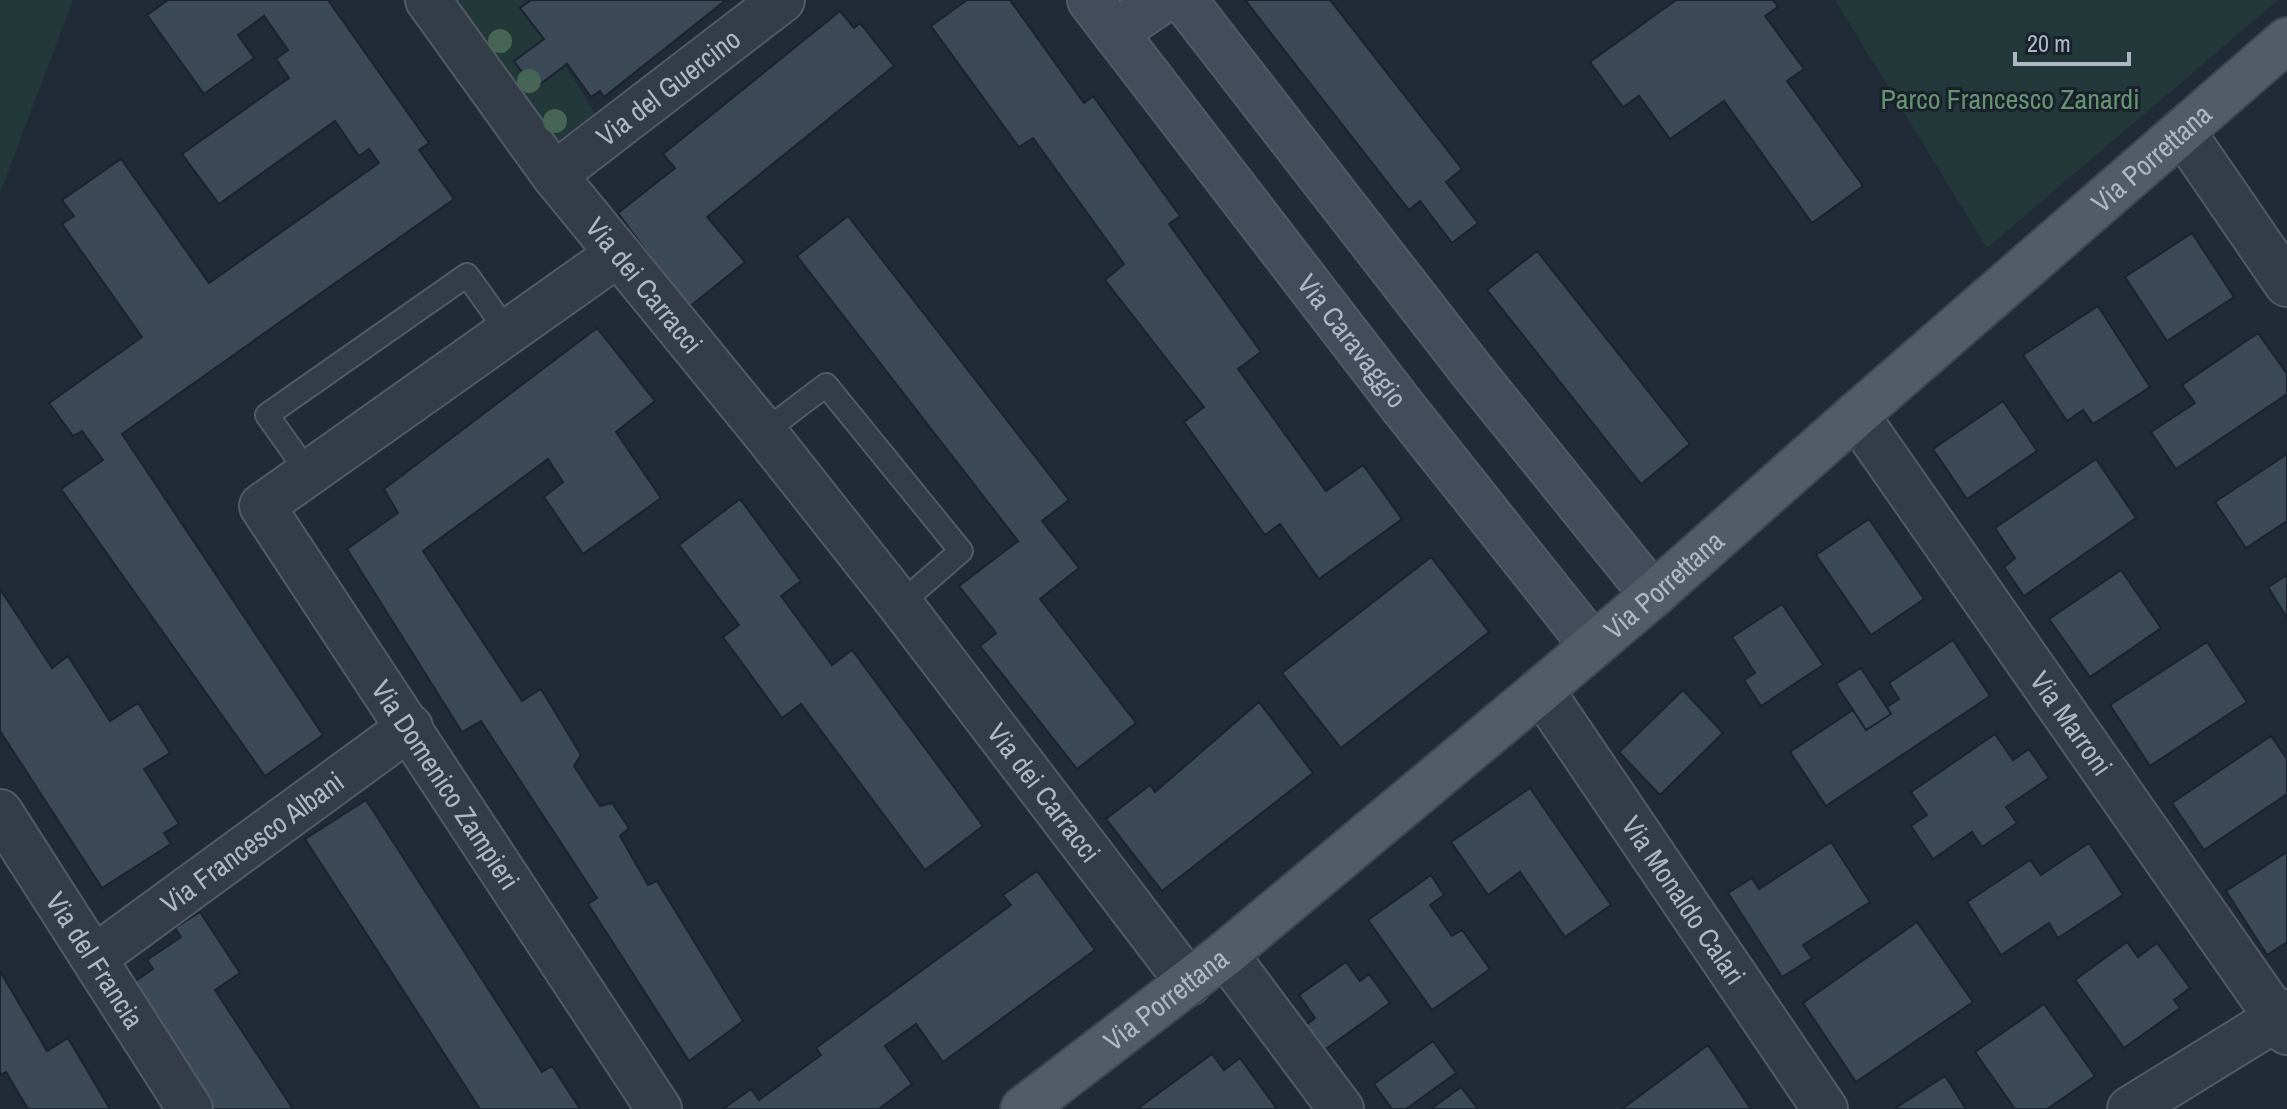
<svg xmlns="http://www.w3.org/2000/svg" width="2287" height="1109" viewBox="0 0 2287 1109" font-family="'Archivo Narrow',sans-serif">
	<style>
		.green { fill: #233839 }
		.building { fill: #3c4957; stroke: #1b232e; stroke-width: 2 }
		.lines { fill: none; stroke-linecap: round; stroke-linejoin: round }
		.service-casing { stroke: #515a65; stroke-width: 26 }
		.minor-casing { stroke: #515a65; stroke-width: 48 }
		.secondary-casing { stroke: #515a65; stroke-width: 48 }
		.primary-casing { stroke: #3d4551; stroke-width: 48 }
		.service { stroke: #343c48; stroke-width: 22 }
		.minor { stroke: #343c48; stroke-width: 44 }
		.secondary { stroke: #424c5b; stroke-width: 44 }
		.primary { stroke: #525b68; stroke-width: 44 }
		.tree { fill: #466556 }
		.labels { text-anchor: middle; stroke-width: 6; stroke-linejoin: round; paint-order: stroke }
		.street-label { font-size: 28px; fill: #aeb7c4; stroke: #19212c }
		.park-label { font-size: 28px; fill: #669470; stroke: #19212c }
	</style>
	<rect width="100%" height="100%" fill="#202b37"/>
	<path class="green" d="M0,0H73L0,193Z
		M440,0H525L603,126L546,164Z
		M1835,0H2278L1987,248Z"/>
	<path class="building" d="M168,0H328L429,143L419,150L454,199L122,434L323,735L265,776L61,489L103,460L82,431L73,436L49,403L142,337L62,224L74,216L62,200L121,159L209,283L379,163L369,149L359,156L335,121L219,204L182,154L289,78L276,59L288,50L264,16L238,35L254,58L204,94L147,15Z
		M531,0H726L604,97L600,91L591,97L567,64L534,89L514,61L544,39L520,8Z
		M967,0H1010L1084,103L1093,96L1180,216L1169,224L1261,352L1238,369L1326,491L1363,465L1402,519L1319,579L1280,524L1265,535L1184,422L1204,407L1105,280L1124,264L1033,138L1019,147L931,26Z
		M1245,0H1330L1462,169L1446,182L1478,223L1452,243L1420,201L1409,210Z
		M1676,0H1773L1778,7L1765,16L1804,69L1787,81L1863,186L1812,223L1724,101L1670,139L1639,96L1623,107L1590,62Z
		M840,11L854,28L860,23L894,66L707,217L745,262L688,308L618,213L675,168L663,154Z
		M848,216L1069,500L1042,521L1079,568L1040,599L1136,723L1077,769L980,646L996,633L959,586L1018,541L797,256Z
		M2192,233L2234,297L2167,341L2125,277Z
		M1537,251L1690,444L1641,484L1487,290Z
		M2098,306L2150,387L2093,424L2083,410L2067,421L2023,355Z
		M597,328L655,401L616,432L661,498L583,554L544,497L563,482L548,459L423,551L522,701L541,689L581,755L574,766L600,806L612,803L629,828L620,836L648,885L657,881L743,1021L689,1061L588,904L597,898L481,721L462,732L347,549L398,513L384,489Z
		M2258,333L2287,374V394L2176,469L2151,432L2195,403L2182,385Z
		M2003,401L2037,451L1967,499L1933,449Z
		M2287,454V521L2246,548L2215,502Z
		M2096,459L2136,518L2024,596L2004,567L2015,558L1995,528Z
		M740,499L801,581L781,596L832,665L852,650L983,826L925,870L801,704L782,718L723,637L739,625L679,545Z
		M1869,519L1924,599L1871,635L1816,555Z
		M1431,557L1489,632L1341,748L1282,673Z
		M2121,570L2161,628L2090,677L2049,619Z
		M2287,575V618L2268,587Z
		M0,589L52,668L68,656L110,721L138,703L170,753L144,769L179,824L164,833L171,844L102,888L0,731Z
		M1782,604L1823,665L1761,706L1744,680L1755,673L1732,637Z
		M1953,640L1990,696L1826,806L1790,752L1853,710L1866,730L1891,714L1887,707L1899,699L1889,683Z
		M2207,642L2247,702L2150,766L2110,705Z
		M1861,668L1891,714L1866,730L1836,684Z
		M1683,690L1723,733L1660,795L1619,752Z
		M1259,702L1313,773L1162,891L1106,819L1150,785L1155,792Z
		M1995,734L2013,760L2029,749L2049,778L2006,807L2017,823L1982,847L1972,832L1933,859L1911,826L1927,815L1911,792Z
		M2271,736L2287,759V794L2204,850L2172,803Z
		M1530,788L1611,905L1565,937L1520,872L1488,895L1451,842Z
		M366,800L542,1072L552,1066L580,1109H480L305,839Z
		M1831,842L1870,902L1803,945L1812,958L1782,977L1728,893L1752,878L1759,889Z
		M2089,843L2123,895L2058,938L2049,923L2001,955L1967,902L2030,860L2041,875Z
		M2287,852V942L2267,955L2226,891Z
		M1037,871L1095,950L943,1062L916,1024L885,1046L912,1084L879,1109H723L751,1089L759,1100L821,1055L816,1048L1011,905L1003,895Z
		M1431,875L1444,895L1430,905L1452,936L1462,930L1490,969L1432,1010L1368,920Z
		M200,912L240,973L215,990L293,1109H212L131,984L153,969L147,960L181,937L175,928Z
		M1917,922L1973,1002L1856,1082L1803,1003Z
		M2127,942L2138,957L2157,943L2190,988L2174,1000L2180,1008L2124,1048L2075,980Z
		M1346,962L1360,981L1369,974L1390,1003L1323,1051L1305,1026L1315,1018L1299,995Z
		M0,971L47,1051L68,1038L110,1109H28L6,1072L0,1075Z
		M2044,1004L2095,1076L2047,1109H2015L1975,1052Z
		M1433,1041L1456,1073L1406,1109H1392L1374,1084Z
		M1708,1045L1751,1109H1622Z
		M1212,1054L1224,1070L1240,1058L1277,1109H1137Z
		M1945,1076L1966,1109H1894Z
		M1461,1087L1478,1109H1431Z"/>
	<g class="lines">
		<g class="service-casing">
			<path id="service" d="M764,432L826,385L961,551L900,604
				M309,474L267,415L467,275L507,331"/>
		</g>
		<g class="minor-casing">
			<g id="minor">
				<path id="s1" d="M428,0L554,175L764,432L900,604L1189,983"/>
				<path d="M2182,131L2287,284"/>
				<path id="s2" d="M554,175L782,0"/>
				<path id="s3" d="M618,254L262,506L659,1109"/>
				<path id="s4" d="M1856,415L2287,1032"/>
				<path id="s5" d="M1541,690L1825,1109"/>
				<path id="s6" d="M0,812L190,1109"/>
				<path d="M1225,954L1341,1109"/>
				<path id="s7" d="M94,958L410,727"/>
				<path d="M2130,1109L2287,1012"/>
			</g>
		</g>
		<g class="secondary-casing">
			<g id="secondary">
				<path id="s8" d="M1090,0L1403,407L1593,646"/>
				<path d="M1184,0L1472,371L1653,595"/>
				<path d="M1115,33L1163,0"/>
			</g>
		</g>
		<g class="primary-casing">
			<g id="primary">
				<path id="s9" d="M1023,1109L1225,954L1541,690L1653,595L1856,415L2287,40"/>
			</g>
		</g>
		<use href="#service" class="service"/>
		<use href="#minor" class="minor"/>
		<use href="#secondary" class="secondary"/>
		<use href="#primary" class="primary"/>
	</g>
	<g class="tree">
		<circle cx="500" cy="41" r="12"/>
		<circle cx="529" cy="81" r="12"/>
		<circle cx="555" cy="121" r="12"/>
	</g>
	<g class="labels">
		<g class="street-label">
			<text dy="10" stroke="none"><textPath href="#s2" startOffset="144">Via del Guercino</textPath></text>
			<text dy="10" stroke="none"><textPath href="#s9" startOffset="1476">Via Porrettana</textPath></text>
			<text dy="10" stroke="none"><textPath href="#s1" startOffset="358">Via dei Carracci</textPath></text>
			<text dy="10" stroke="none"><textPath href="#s8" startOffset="430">Via Caravaggio</textPath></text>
			<text dy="10" stroke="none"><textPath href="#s9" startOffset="828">Via Porrettana</textPath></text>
			<text dy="10" stroke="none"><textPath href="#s4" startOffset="376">Via Marroni</textPath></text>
			<text dy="10" stroke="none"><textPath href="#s3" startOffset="770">Via Domenico Zampieri</textPath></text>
			<text dy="10" stroke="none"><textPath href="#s1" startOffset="1004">Via dei Carracci</textPath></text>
			<text dy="10" stroke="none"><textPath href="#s7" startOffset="196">Via Francesco Albani</textPath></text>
			<text dy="10" stroke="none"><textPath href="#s5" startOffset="254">Via Monaldo Calari</textPath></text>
			<text dy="10" stroke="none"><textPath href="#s6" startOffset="176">Via del Francia</textPath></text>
			<text dy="10" stroke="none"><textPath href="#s9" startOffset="180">Via Porrettana</textPath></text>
		</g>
		<g class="park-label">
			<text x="2010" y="109">Parco Francesco Zanardi</text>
		</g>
	</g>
	<path d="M2015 52v12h114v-12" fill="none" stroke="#aeb7c4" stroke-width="4"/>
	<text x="2027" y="52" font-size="24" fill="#aeb7c4" stroke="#19212c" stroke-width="6" paint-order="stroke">20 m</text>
</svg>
